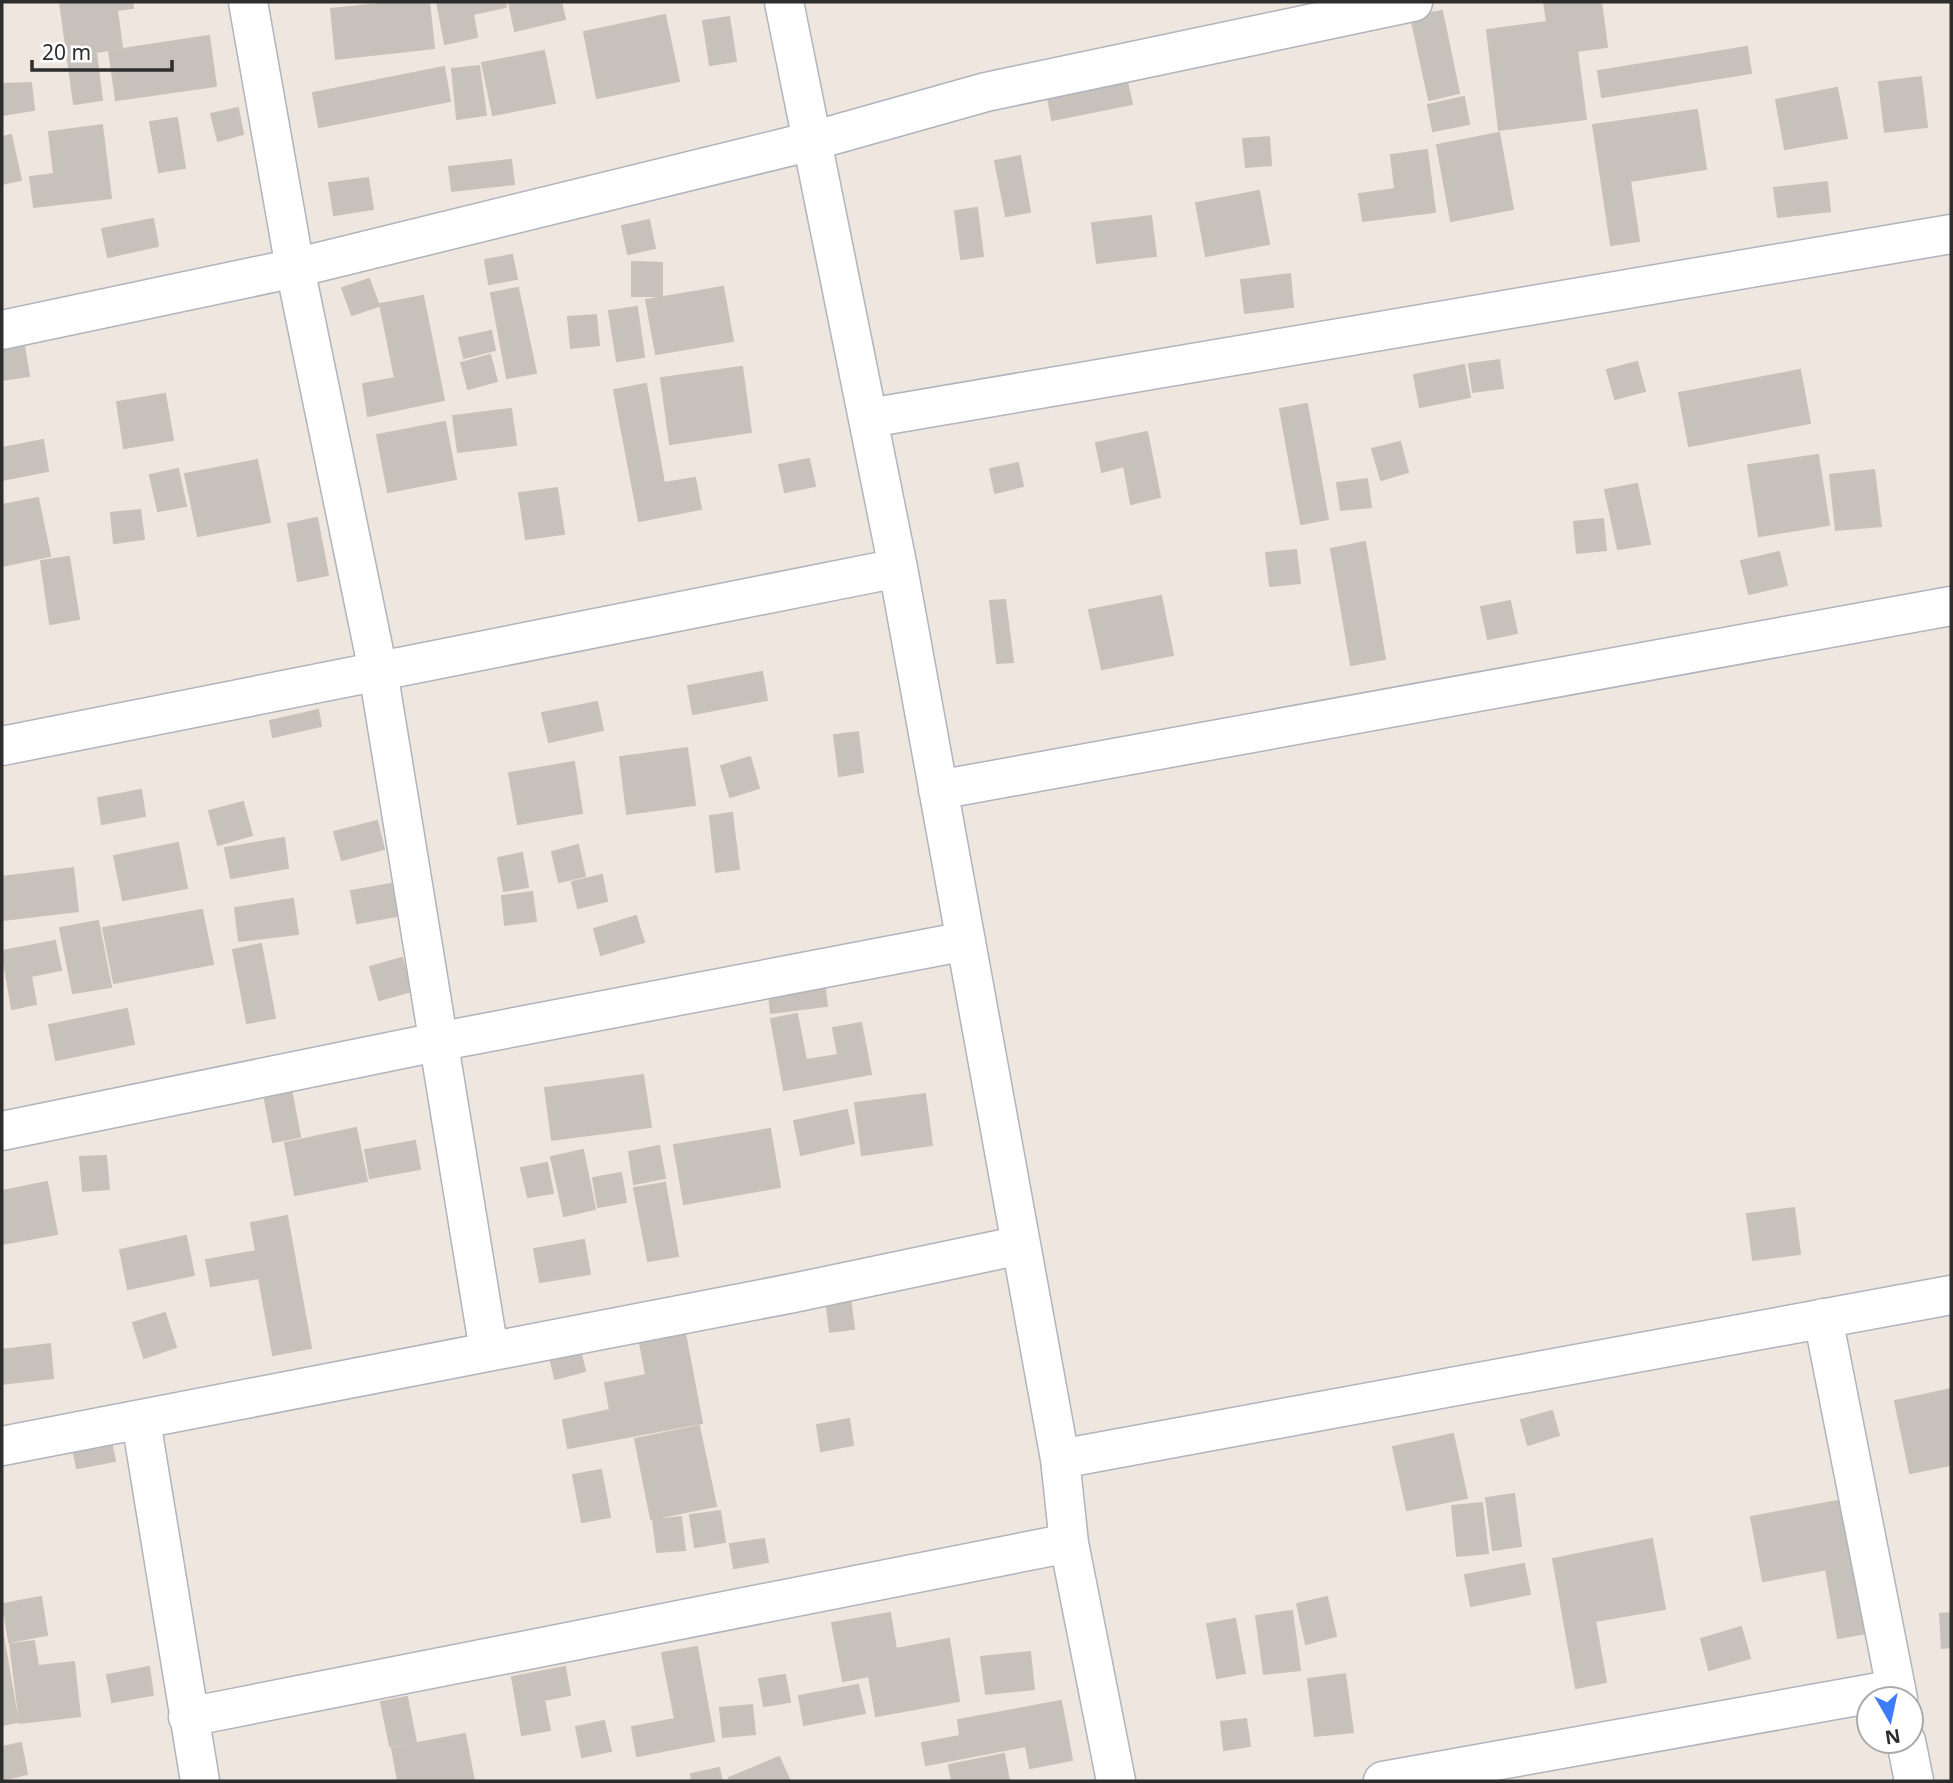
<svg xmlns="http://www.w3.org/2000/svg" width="1953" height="1783" viewBox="0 0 1953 1783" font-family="'Noto Sans',sans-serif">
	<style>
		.building { fill: #c7c1bb; stroke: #cac1b9; stroke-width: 2 }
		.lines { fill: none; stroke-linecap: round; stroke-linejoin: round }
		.minor-casing { stroke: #afb4bd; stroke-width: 41 }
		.minor { stroke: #fff; stroke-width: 38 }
	</style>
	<rect width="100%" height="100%" fill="#eee6df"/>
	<path class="building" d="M60,2H132L133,8L117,10L122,48L96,52L102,100L74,104Z
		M400,2H429L434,48L336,59L331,9Z
		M437,2H505L506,7L473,14L477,37L445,44Z
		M509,2H561L565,19L515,31Z
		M1544,2H1601L1607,47L1577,51L1586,119L1499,130L1487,30L1547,22Z
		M1442,11L1459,93L1429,100L1411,17Z
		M665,15L679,81L597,98L584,32Z
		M729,17L736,61L710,65L703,21Z
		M209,36L216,86L116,100L109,51Z
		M1747,47L1751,73L1602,97L1598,71Z
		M544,51L555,103L493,115L482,63Z
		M479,66L486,115L457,119L452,69Z
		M444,67L450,101L319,127L313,93Z
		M1126,77L1132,104L1052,120L1047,92Z
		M1921,77L1927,127L1885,132L1879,82Z
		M31,83L34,110L2,115V84Z
		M1837,88L1847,138L1785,149L1776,100Z
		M1464,97L1469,124L1433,131L1428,105Z
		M238,108L243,134L218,141L211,114Z
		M1697,110L1706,169L1630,181L1639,241L1611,245L1593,125Z
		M177,118L185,168L159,172L150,122Z
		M102,125L111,198L34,207L30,177L54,174L49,132Z
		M1499,133L1513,209L1451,221L1437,145Z
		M11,135L21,180L2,184V137Z
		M1269,137L1271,165L1246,167L1243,139Z
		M1427,150L1435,212L1363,221L1359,194L1395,189L1391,155Z
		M1020,156L1030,212L1006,216L995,161Z
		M511,160L514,184L452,191L449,167Z
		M368,178L373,209L334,215L329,183Z
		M1827,182L1830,211L1778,217L1774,188Z
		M1259,191L1269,244L1206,256L1196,203Z
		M977,208L983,256L961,259L955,211Z
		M1151,216L1156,256L1097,263L1092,223Z
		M153,219L158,246L108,257L102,229Z
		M649,220L655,248L628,254L622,226Z
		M512,255L517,279L489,284L485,260Z
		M632,262L662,263V296H632Z
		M1290,274L1293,307L1245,313L1241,280Z
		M369,279L379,306L352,315L342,288Z
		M723,287L733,341L656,354L646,300Z
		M518,288L536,373L507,378L491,293Z
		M423,296L444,400L368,416L363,384L395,378L380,304Z
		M637,307L644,357L617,361L609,311Z
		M596,315L599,345L571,348L568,317Z
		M491,331L495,350L464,358L459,338Z
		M24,346L29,376L2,380V349Z
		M490,355L497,381L468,389L461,363Z
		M1499,360L1503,388L1473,392L1469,364Z
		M1637,362L1645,391L1615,399L1607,370Z
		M1464,365L1470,397L1420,407L1414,375Z
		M742,367L751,432L670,444L661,378Z
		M1800,370L1810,423L1689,446L1679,393Z
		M646,384L664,483L695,478L701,509L639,521L614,390Z
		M165,394L173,440L124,448L117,402Z
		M1307,404L1328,519L1301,524L1280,409Z
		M511,409L516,445L458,452L453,416Z
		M445,422L456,479L388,492L377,435Z
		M1147,432L1160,497L1131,504L1124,466L1102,472L1096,443Z
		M43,440L48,471L2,480V448Z
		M1400,442L1408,472L1381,480L1372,449Z
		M1818,455L1829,525L1759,536L1748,465Z
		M809,459L815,486L785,492L779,465Z
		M257,460L270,522L198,536L185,474Z
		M1018,463L1023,486L995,493L990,469Z
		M178,469L186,506L158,511L150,475Z
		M1874,470L1881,526L1836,530L1830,475Z
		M1367,479L1371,507L1341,510L1337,483Z
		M1637,484L1650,544L1618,549L1605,490Z
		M557,488L564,534L526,539L519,493Z
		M38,498L50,556L2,566V505Z
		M140,510L144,539L114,543L111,513Z
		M317,518L328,575L298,581L288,524Z
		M1603,519L1606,550L1577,553L1574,522Z
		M1365,542L1385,659L1351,665L1331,549Z
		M1296,550L1300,583L1270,586L1266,553Z
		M1779,552L1787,585L1749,594L1741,561Z
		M69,557L79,619L50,624L41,561Z
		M1161,596L1173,655L1102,669L1089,610Z
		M1005,600L1013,662L997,663L990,601Z
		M1510,601L1517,633L1488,639L1481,607Z
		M762,672L767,700L693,714L688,686Z
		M597,702L603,730L549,742L542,713Z
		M318,710L321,726L273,737L270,721Z
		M858,732L863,772L839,776L834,735Z
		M687,748L695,805L627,814L620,757Z
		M750,757L759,788L730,797L721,766Z
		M574,762L582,813L518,824L509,773Z
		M141,790L145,816L102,824L98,798Z
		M243,802L252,835L218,845L209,811Z
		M732,813L739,869L716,872L710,816Z
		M377,821L384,849L342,860L334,832Z
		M284,838L288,868L231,878L225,848Z
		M178,843L187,888L123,900L114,856Z
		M578,845L585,876L559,882L552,852Z
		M522,853L528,887L504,891L498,858Z
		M73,868L78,911L2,920V877Z
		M602,875L607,901L578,908L572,882Z
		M391,884L397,916L357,923L351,891Z
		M532,892L536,921L505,925L502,896Z
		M293,899L298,934L239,941L235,908Z
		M202,910L213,964L114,983L103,928Z
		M636,916L644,942L601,955L594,929Z
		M98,921L111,987L73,993L60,928Z
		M55,941L61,970L31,976L36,1004L12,1009L2,951Z
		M261,944L275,1018L247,1023L233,950Z
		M402,958L412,991L379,1000L370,967Z
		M824,980L827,1006L771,1013L768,987Z
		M127,1009L134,1044L56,1060L49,1025Z
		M797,1014L806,1060L838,1055L833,1028L861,1023L871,1074L784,1090L771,1019Z
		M643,1075L651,1127L552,1140L545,1088Z
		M290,1083L300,1137L273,1142L263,1089Z
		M925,1094L932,1145L862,1155L855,1103Z
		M847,1110L854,1143L801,1155L794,1121Z
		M356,1128L367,1181L295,1195L285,1143Z
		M770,1129L780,1187L684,1204L674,1145Z
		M415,1141L420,1169L370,1178L365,1150Z
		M659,1146L665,1178L634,1184L629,1152Z
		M583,1150L595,1209L564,1216L551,1157Z
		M106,1156L109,1189L83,1191L80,1157Z
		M547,1163L553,1193L528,1197L521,1168Z
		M621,1173L626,1202L598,1207L593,1178Z
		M47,1182L57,1234L2,1244V1191Z
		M665,1183L678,1256L648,1261L634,1188Z
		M1794,1208L1800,1254L1753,1260L1747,1214Z
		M287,1216L311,1348L273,1355L259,1278L211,1286L206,1260L256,1251L251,1223Z
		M186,1236L194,1275L128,1289L120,1250Z
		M584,1240L590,1274L540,1282L534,1249Z
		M850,1297L854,1329L830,1332L826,1300Z
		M165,1313L176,1347L144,1358L133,1323Z
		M683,1323L702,1423L568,1448L563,1420L610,1410L605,1383L646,1375L638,1332Z
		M578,1341L585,1371L555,1379L548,1349Z
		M50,1344L53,1378L2,1384V1350Z
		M1951,1389V1465L1910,1473L1895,1401Z
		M1552,1411L1559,1435L1528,1445L1521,1420Z
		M849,1419L853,1445L821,1451L817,1425Z
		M699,1426L716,1506L651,1519L635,1439Z
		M109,1431L115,1461L77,1468L71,1439Z
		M1453,1434L1467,1498L1407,1510L1393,1447Z
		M601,1470L610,1517L582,1522L573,1475Z
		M1514,1494L1521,1546L1493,1550L1486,1498Z
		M1843,1500L1855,1564L1763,1581L1751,1517Z
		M1482,1503L1488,1553L1457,1556L1452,1506Z
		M720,1511L725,1542L695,1547L690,1515Z
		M681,1517L685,1550L657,1552L653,1520Z
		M764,1539L768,1562L734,1568L730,1544Z
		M1652,1539L1665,1609L1595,1621L1606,1682L1576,1688L1553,1559Z
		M1524,1564L1530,1594L1471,1606L1465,1575Z
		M1855,1564L1867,1633L1838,1638L1826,1569Z
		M41,1597L47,1635L9,1642L3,1604Z
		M1327,1597L1336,1636L1306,1644L1297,1604Z
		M1292,1611L1300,1670L1264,1674L1256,1616Z
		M890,1613L896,1649L949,1639L959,1701L876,1716L869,1676L843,1681L832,1623Z
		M1951,1613V1647L1942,1648L1940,1614Z
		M1235,1619L1245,1673L1217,1678L1207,1624Z
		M1741,1627L1750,1658L1709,1670L1701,1639Z
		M2,1630L18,1722L2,1725Z
		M34,1641L38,1666L74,1662L80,1716L20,1723L10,1644Z
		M697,1647L714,1741L637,1756L632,1727L675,1719L662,1653Z
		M1030,1652L1034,1689L986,1694L981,1657Z
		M149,1667L153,1695L112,1702L107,1675Z
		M565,1667L570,1695L544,1700L550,1730L522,1735L512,1677Z
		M1345,1674L1353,1732L1315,1736L1308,1679Z
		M785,1675L790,1702L764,1706L759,1679Z
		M858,1685L865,1713L804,1725L799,1696Z
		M407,1697L416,1742L390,1746L381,1702Z
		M1061,1701L1072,1760L1030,1768L1026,1746L926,1765L922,1743L960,1736L958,1720Z
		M752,1705L755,1734L723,1737L720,1708Z
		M1246,1719L1250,1746L1224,1750L1221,1722Z
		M604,1721L611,1751L582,1757L576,1727Z
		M465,1734L474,1781H398L392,1748Z
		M21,1743L27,1774L2,1780V1747Z
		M1004,1754L1009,1781H952L949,1765Z
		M779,1757L790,1781H731L729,1778Z
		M719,1768L722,1781H692L691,1774Z"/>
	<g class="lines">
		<g class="minor-casing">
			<path id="minor" d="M248,2L295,268L378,671L489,1351
				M784,2L898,568L1060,1459L1069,1543L1116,1781
				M2,330L295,268L812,141L986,92L1413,2
				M869,418L1951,234
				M2,746L898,568
				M938,790L1951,606
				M2,1131L437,1042L966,941
				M1823,1318L1898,1699
				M141,1421L200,1781
				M2,1446L793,1293L1021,1245
				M1060,1459L1951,1295
				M188,1717L1069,1543
				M1906,1741L1914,1781
				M1383,1781L1896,1689"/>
		</g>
		<use href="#minor" class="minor"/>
	</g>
	<rect width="1953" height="1783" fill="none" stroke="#2d2d2d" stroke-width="7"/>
	<g transform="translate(1890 1720) rotate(171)"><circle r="33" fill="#ffffff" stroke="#ababab" stroke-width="2"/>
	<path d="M0-5L12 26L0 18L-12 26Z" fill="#3e7cfd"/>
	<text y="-10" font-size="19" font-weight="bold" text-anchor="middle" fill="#2d2d2d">N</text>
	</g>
	<path d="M32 60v10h140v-10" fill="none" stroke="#2d2d2d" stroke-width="3.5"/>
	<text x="42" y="60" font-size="21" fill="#2d2d2d" stroke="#ffffff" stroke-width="5" paint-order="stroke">20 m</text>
</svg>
